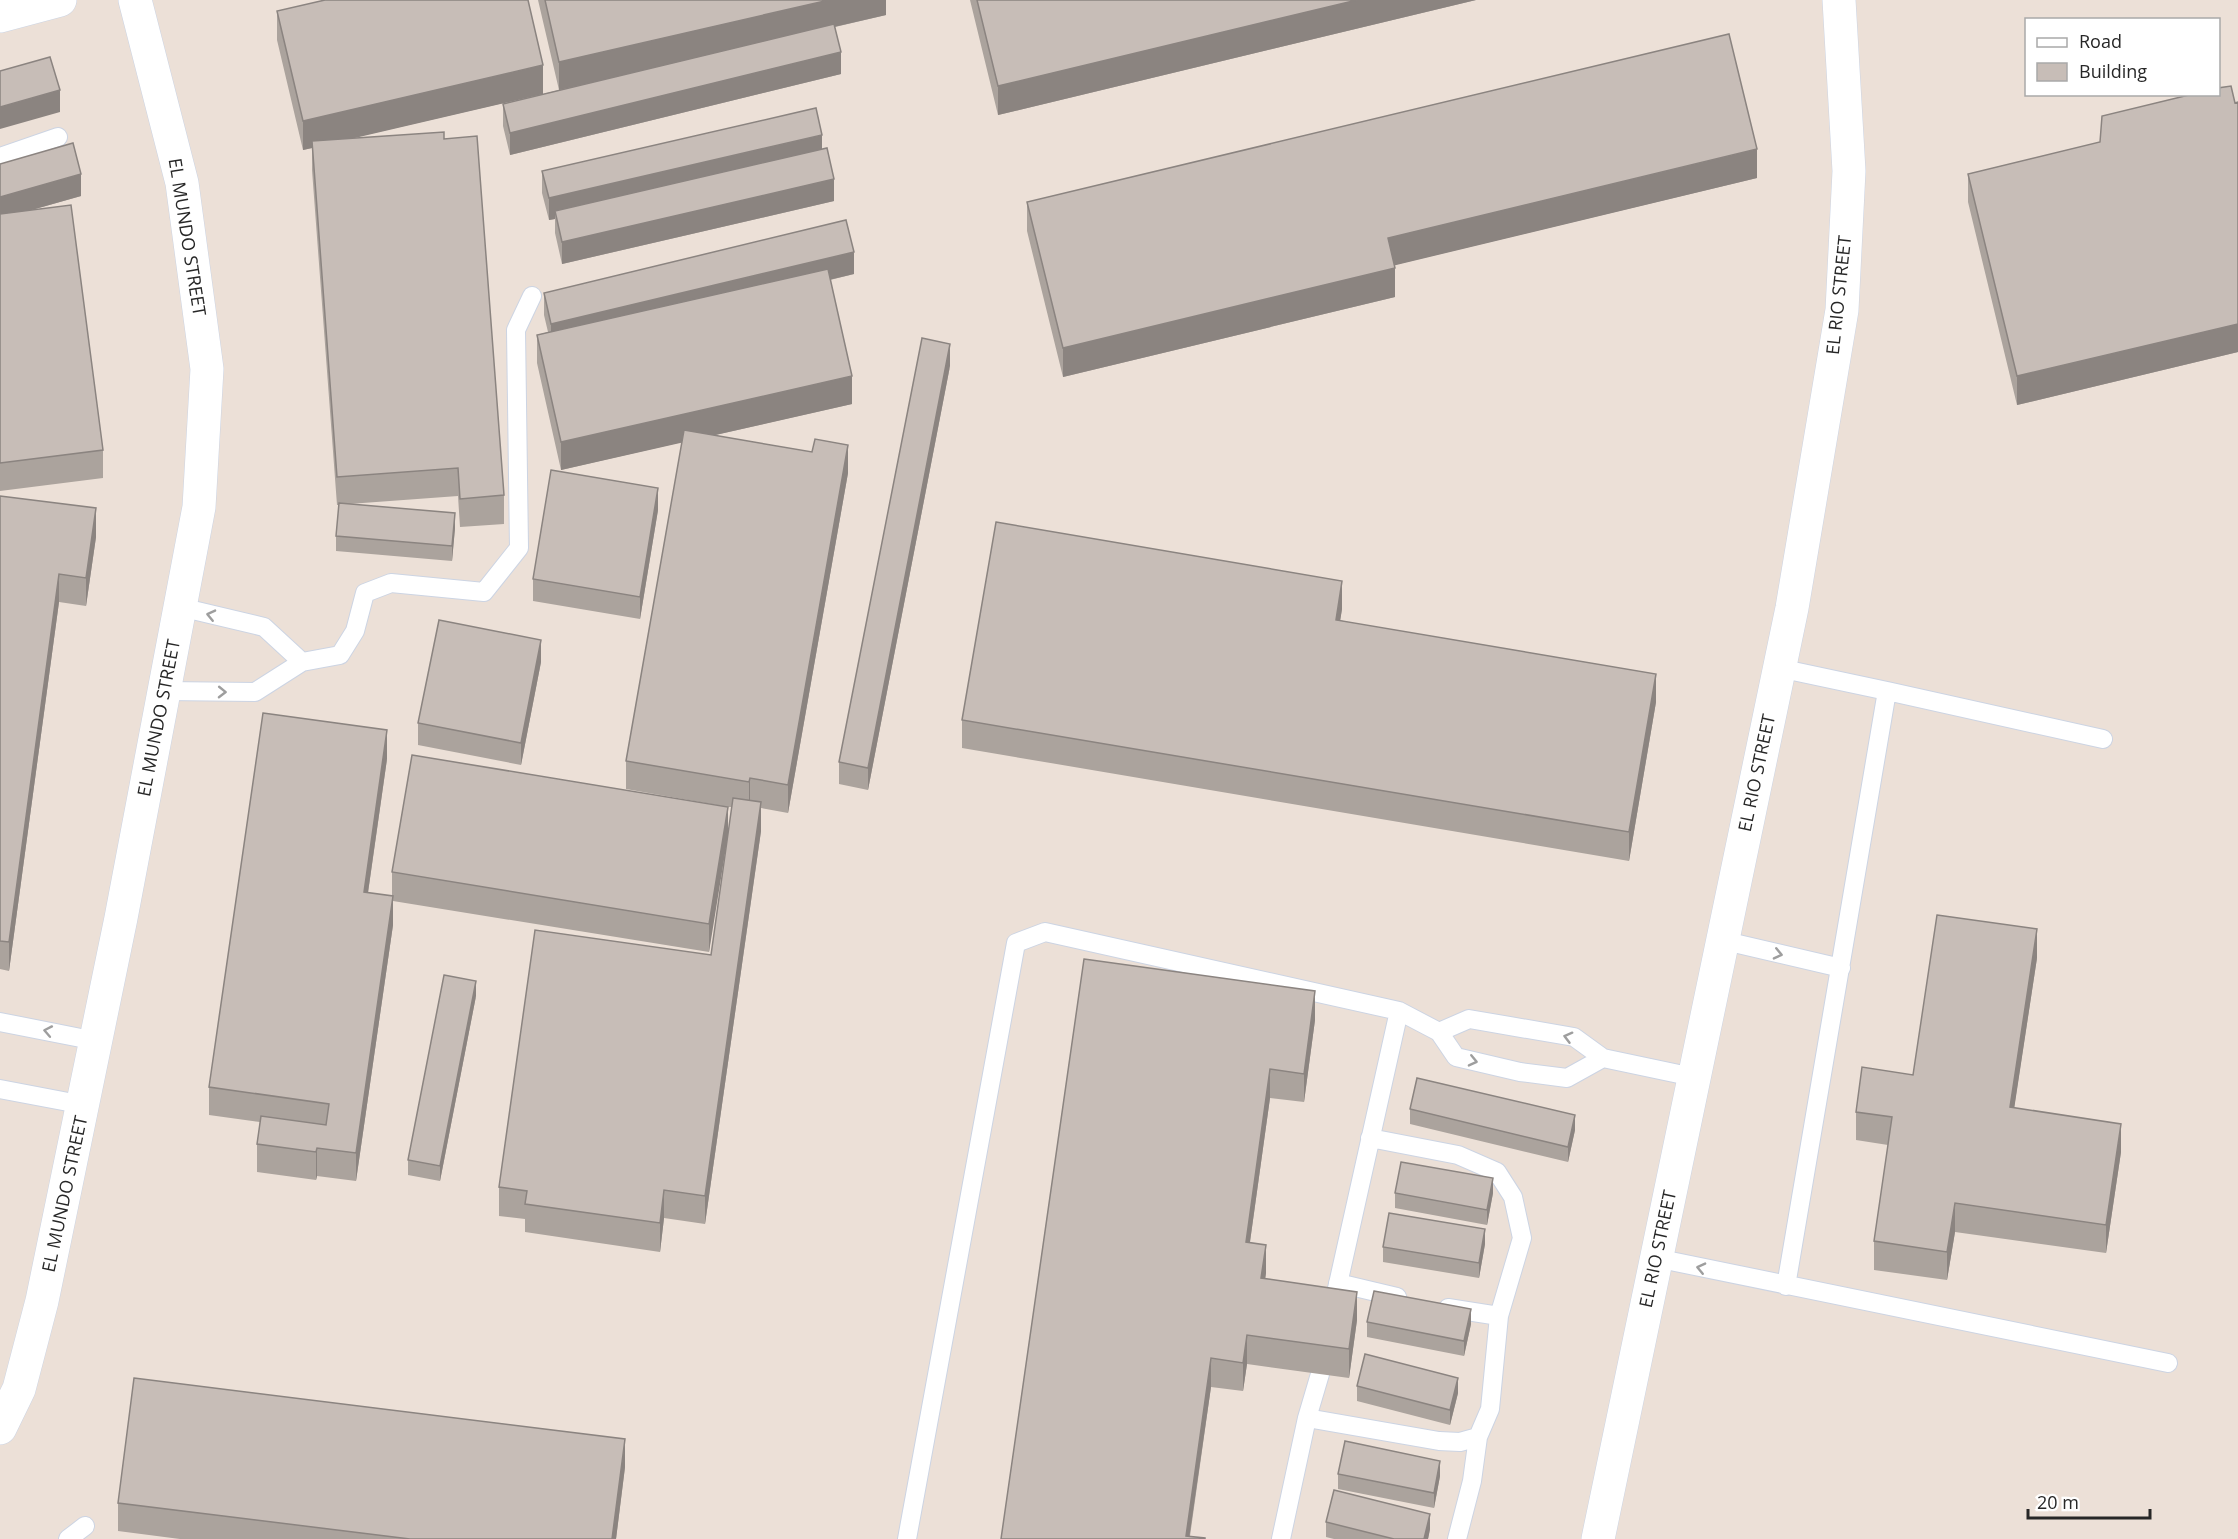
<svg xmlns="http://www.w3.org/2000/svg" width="2238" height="1539" viewBox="0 0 2238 1539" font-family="'Open Sans',sans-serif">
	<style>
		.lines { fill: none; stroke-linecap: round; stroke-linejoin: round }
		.lane-casing { stroke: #ccd4e3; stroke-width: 20 }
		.street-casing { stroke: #ccd4e3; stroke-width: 34 }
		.secondary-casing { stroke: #ccd4e3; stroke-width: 34 }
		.lane { stroke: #fff; stroke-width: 18 }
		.street { stroke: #fff; stroke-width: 33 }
		.secondary { stroke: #fff; stroke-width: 33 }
		.wall { fill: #aba39d }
		.shaded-wall { fill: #8b8480 }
		.building { fill: #c7bdb7; stroke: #8b8480; stroke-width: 1.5 }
		.oneway { stroke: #9e9e9e }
		.labels { text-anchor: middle; stroke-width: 4.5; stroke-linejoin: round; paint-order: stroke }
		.street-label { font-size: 18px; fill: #272727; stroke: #fff }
	</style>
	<rect width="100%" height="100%" fill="#ece0d7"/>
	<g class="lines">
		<g class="lane-casing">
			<path id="lane" d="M0,157L58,137
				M302,662L340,655L355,631L365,593L391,583L484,592L519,548L516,330L532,296
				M1779,668L1887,691L1786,1286
				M164,691L255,692L302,662L264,627L180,607
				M1887,691L2103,739
				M1721,940L1841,968
				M0,1022L96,1041
				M1439,1032L1469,1019L1574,1037L1603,1058L1693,1077
				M0,1089L84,1105
				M1370,1138L1458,1155L1497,1172L1513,1197L1522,1238L1499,1316L1448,1308
				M1656,1258L2168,1363
				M1338,1283L1397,1297
				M1336,1293L1399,1011
				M1307,1418L1439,1441L1460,1442L1478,1437L1490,1409L1499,1316
				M68,1539L85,1526
				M907,1539L1016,943L1045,932L1399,1011L1439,1032L1456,1057L1520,1072L1567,1078L1603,1058
				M1281,1539L1307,1418L1320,1374
				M1457,1539L1472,1481L1478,1437"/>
		</g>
		<g class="street-casing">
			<path id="street" d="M0,1428L19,1389L42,1301L121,918L199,507L207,369L182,183L135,0
				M1598,1539L1792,608L1842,310L1849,171L1839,0"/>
		</g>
		<g class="secondary-casing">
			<path id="secondary" d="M0,16L60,0"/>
		</g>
		<use href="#lane" class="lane"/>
		<use href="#street" class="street"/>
		<use href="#secondary" class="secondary"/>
	</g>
	<path class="wall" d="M538,0H886V15L835,27L841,74L510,155L503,126V104L559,90Z
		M970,0H1476L998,115Z
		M277,11L543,94L352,138L444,139L504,495V524L460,527L458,496L349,504L455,528L452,561L336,551V536L339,505H337L312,170V148L303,150L277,40Z
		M2238,102V352L2017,405L1968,202V174L2100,142Z
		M822,150L834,201L562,264L555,233V219L549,220L542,193V171Z
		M0,164L81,196L35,209L103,450V478L0,491Z
		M1757,178L1394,265L1395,297L1063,377L1027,231V202Z
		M854,274L830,280L852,404L715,435L848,473L788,813L761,808V831L705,1224L664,1218L660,1252L525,1232V1219L499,1216V1187L711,955L732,807H728L709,952L393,901V925L356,1181L317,1176L316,1180L257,1172V1144L260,1122L209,1115V1087L387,759L368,893L392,896V872L722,806L626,789V761L682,442L561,470L537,363V335L548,332L544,315V293Z
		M950,366L868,790L839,784V762Z
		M0,496L96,537L86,606L59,602L9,971L0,969Z
		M658,510L640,619L533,601V579Z
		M1342,609L1340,620L1656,702L1629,861L962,748V720Z
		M541,662L521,765L418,745V723Z
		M2037,958L2014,1108L2121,1152L2106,1253L1955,1232L1947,1280L1874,1270V1241L1888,1145L1856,1140V1112L1913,1075Z
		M1084,959L1315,1020L1304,1102L1270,1098L1250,1242L1266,1273L1265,1279L1357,1320L1349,1378L1247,1364L1243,1391L1211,1387L1190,1536L1001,1539Z
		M476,996L440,1181L408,1175V1160Z
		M1410,1109L1575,1130L1568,1162L1410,1124Z
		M1395,1193H1493L1487,1225L1395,1208Z
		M1485,1244L1479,1278L1383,1262V1247Z
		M1367,1322L1471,1324L1464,1356L1367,1337Z
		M1357,1386L1458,1393L1450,1425L1357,1401Z
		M625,1467L616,1539H180L118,1531V1503Z
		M1338,1474L1440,1476L1434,1508L1338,1489Z
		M1326,1522L1430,1529L1428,1539H1334L1326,1537Z"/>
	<path class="shaded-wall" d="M829,0H886V15L559,90V62Z
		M1357,0H1476L998,115V86Z
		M841,52V74L510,155V133Z
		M543,65V94L312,148V141V148L303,150V121Z
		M60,90V112L0,129V107Z
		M822,135V157L555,211V219L549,220V198Z
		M1757,149V178L1388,267V238Z
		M81,174V196L0,219V197Z
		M834,179V201L562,264V242Z
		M854,252V274L551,346V324Z
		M1395,268V297L1063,377V348Z
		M2238,324V352L2017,405V376Z
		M950,344V366L868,790V768Z
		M852,376V404L561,470V442Z
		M848,445V473L788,813V785Z
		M658,488V510L640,619V597Z
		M96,508V537L86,606V578Z
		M455,513V528L452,561V546Z
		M59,574V602L9,971V942Z
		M1342,581V609L1336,648V620Z
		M541,640V662L521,765V743Z
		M1656,674V702L1629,861V832Z
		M387,730V759L364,920V892Z
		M750,778V807L749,810V782Z
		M761,802V831L705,1224V1196Z
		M728,807V835L709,952V924Z
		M393,896V925L356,1181V1153Z
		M2037,929V958L2010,1136V1107Z
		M476,981V996L440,1181V1166Z
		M1315,991V1020L1304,1102V1074Z
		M1270,1069V1098L1246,1270V1242Z
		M1575,1115V1130L1568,1162V1147Z
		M2121,1124V1152L2106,1253V1225Z
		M317,1148V1176L316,1180V1152Z
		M1493,1178V1193L1487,1225V1210Z
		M664,1190V1218L660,1252V1223Z
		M1955,1203V1232L1947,1280V1252Z
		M1485,1229V1244L1479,1278V1263Z
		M1266,1245V1273L1261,1307V1278Z
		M1357,1292V1320L1349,1378V1349Z
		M1471,1309V1324L1464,1356V1341Z
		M1247,1335V1364L1243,1391V1363Z
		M1211,1358V1387L1189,1539L1186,1536Z
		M1458,1378V1393L1450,1425V1410Z
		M625,1439V1467L616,1539H612Z
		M1440,1461V1476L1434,1508V1493Z
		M1430,1514V1529L1428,1539H1424Z"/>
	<path class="building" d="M325,0H528L543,65L303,121L277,11Z
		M545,0H829L559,62Z
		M977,0H1357L998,86Z
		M834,24L841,52L510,133L503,104Z
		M1729,34L1757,149L1388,238L1395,268L1063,348L1027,202Z
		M50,57L60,90L0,107V71Z
		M2231,86L2235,103L2238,102V324L2017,376L1968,174L2100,142L2102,116L2193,94H2218V88Z
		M816,108L822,135L549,198L542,171Z
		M444,132V139L477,136L504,495L460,499L458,468L337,477L312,141Z
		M73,143L81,174L0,197V164Z
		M827,148L834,179L562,242L555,211Z
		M71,205L103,450L0,463V214Z
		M846,220L854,252L551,324L544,293Z
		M828,269L852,376L561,442L537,335Z
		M922,338L950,344L868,768L839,762Z
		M684,430L812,452L815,439L848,445L788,785L750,778L749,782L626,761Z
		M551,470L658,488L640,597L533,579Z
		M0,496L96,508L86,578L59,574L9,942L0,941Z
		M339,503L455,513L452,546L336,536Z
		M996,522L1342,581L1336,620L1656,674L1629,832L962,720Z
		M439,620L541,640L521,743L418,723Z
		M263,713L387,730L364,892L393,896L356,1153L317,1148L316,1152L257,1144L261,1116L326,1125L329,1104L209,1087Z
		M412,755L728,807L709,924L392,872Z
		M733,798L761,802L705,1196L664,1190L660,1223L525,1204L527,1191L499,1187L535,930L711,955Z
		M1937,915L2037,929L2010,1107L2121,1124L2106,1225L1955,1203L1947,1252L1874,1241L1892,1117L1856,1112L1862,1067L1913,1075Z
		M1084,959L1315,991L1304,1074L1270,1069L1246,1242L1266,1245L1261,1278L1357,1292L1349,1349L1247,1335L1243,1363L1211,1358L1186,1536L1205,1538V1539H1001Z
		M444,975L476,981L440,1166L408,1160Z
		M1417,1078L1575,1115L1568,1147L1410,1109Z
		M1401,1162L1493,1178L1487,1210L1395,1193Z
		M1389,1213L1485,1229L1479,1263L1383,1247Z
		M1374,1291L1471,1309L1464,1341L1367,1322Z
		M1365,1354L1458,1378L1450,1410L1357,1386Z
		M134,1378L625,1439L612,1539H410L118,1503Z
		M1345,1441L1440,1461L1434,1493L1338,1474Z
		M1334,1490L1430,1514L1424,1539H1394L1326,1522Z"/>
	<defs><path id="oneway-chevron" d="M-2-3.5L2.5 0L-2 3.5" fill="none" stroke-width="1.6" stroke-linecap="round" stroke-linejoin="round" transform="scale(1.5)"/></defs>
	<g class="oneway">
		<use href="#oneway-chevron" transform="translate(211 615) rotate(-167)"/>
		<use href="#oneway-chevron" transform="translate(222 692) rotate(1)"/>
		<use href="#oneway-chevron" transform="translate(1778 954) rotate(13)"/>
		<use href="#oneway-chevron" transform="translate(48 1031) rotate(-169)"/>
		<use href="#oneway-chevron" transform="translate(1568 1037) rotate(-165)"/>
		<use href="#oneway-chevron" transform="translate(1473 1061) rotate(13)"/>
		<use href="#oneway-chevron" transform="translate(1701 1268) rotate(-167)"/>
	</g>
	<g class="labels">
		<g class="street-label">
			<text transform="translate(187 237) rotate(81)" y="6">EL MUNDO STREET</text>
			<text transform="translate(1839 295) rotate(-84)" y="6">EL RIO STREET</text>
			<text transform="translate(159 718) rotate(-79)" y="6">EL MUNDO STREET</text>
			<text transform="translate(1757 773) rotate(-78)" y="6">EL RIO STREET</text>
			<text transform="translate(65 1194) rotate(-78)" y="6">EL MUNDO STREET</text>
			<text transform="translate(1658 1249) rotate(-78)" y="6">EL RIO STREET</text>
		</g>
	</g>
	<rect x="2025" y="18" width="195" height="78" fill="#ffffff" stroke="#a9a9a9" stroke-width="1.5"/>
	<rect x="2037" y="38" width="30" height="9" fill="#ffffff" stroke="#a9a9a9" stroke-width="1.5"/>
	<text x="2079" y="48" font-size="18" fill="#272727">Road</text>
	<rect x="2037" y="63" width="30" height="18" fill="#c7bdb7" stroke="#a9a9a9" stroke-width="1.5"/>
	<text x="2079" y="78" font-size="18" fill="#272727">Building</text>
	<path d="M2028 1509v9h122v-9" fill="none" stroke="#272727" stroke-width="3"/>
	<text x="2037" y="1509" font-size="18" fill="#272727" stroke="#ffffff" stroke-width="4.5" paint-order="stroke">20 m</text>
</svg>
